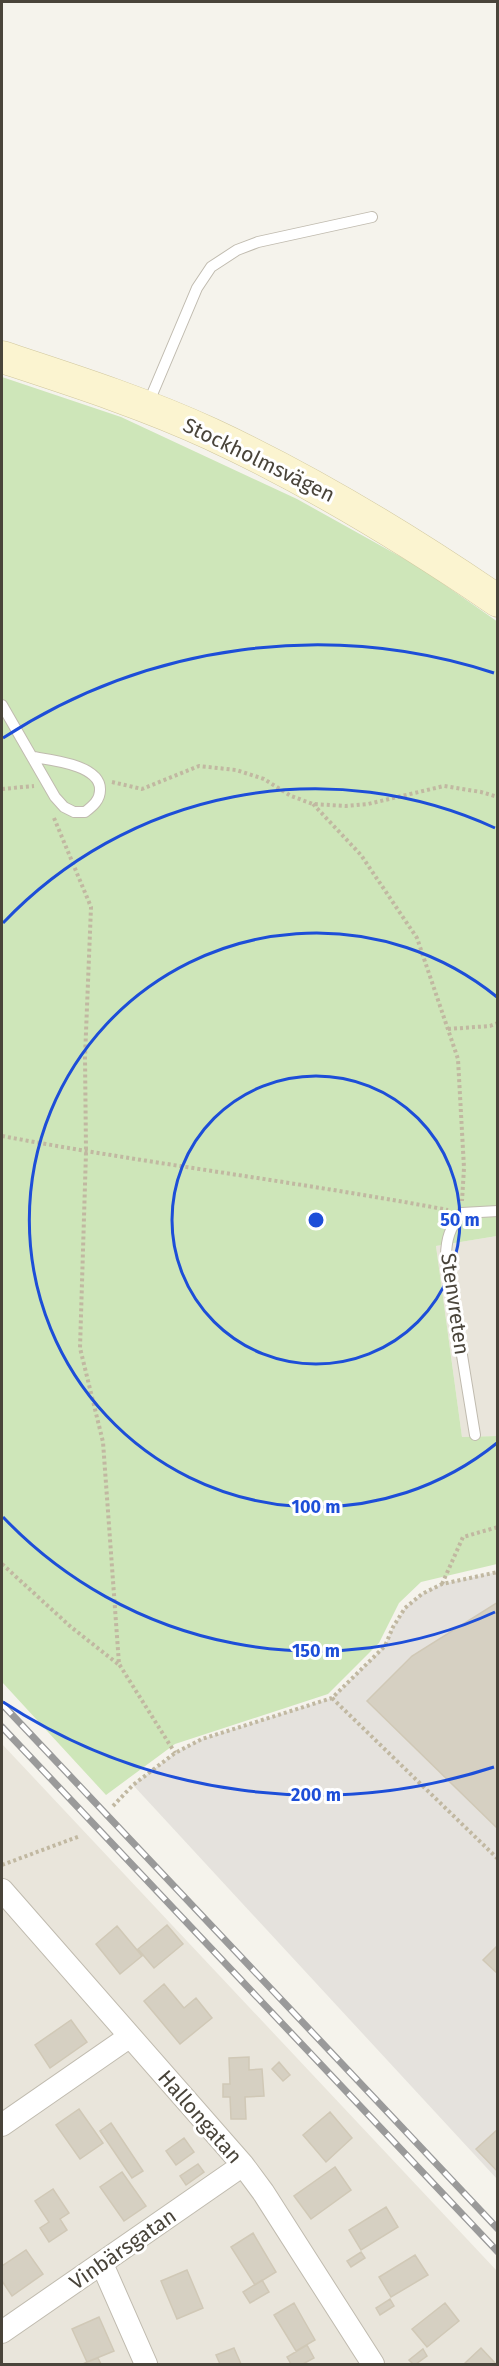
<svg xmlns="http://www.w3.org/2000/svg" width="499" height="2366" viewBox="0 0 499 2366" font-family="'Fira Sans',sans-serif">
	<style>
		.residential { fill: #e9e5db }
		.industrial { fill: #e5e2dd }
		.green { fill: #cee6b9 }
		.building { fill: #d6d0c2; stroke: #d0c8b6; stroke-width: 1.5 }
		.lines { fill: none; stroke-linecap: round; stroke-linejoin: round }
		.lane-casing { stroke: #c0bbaf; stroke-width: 12 }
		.street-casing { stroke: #c0bbaf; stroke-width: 24 }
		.secondary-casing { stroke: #d1c89f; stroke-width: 33 }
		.path { stroke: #c1b8a1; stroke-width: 4; stroke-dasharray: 3 3; stroke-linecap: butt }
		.lane { stroke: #fff; stroke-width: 10 }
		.street { stroke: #fff; stroke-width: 22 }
		.secondary { stroke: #fbf4d0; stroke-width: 32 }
		.rail-casing { stroke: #9a9a9a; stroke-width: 7 }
		.rail { stroke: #fff; stroke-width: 4.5; stroke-dasharray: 14; stroke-linecap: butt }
		.ring { fill: none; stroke: #1d4ed8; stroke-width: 3 }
		.labels { text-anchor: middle; stroke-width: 6; stroke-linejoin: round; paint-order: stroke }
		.street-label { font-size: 21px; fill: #49443a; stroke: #fff }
		.centre { fill: #1d4ed8; stroke: #fff; stroke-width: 3 }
		.ring-label { font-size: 18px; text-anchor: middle; font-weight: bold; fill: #1d4ed8; stroke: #fff; stroke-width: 6; stroke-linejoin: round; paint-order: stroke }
	</style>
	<rect width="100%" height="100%" fill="#f5f3ec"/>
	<path class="residential" d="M497,1236V1436L462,1437L436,1246Z
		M2,1744L497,2271V2364H2Z"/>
	<path class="industrial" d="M497,1572V2179L133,1785L175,1753L202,1739L332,1698L385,1646L393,1627L405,1608L422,1594L442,1584Z"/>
	<path class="green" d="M2,377L121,417L297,499L419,567L498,622L497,1236L436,1246L462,1437L497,1436V1564L421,1582L399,1603L379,1643L328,1694L175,1744L106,1795L2,1682Z"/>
	<path class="building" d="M498,1602V1829L367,1701L412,1656Z
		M167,1925L183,1944L154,1968L138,1949Z
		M117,1926L142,1956L120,1974L96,1944Z
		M498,1945V1974L483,1960Z
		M164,1984L184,2008L196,1998L212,2018L180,2044L144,2001Z
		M71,2020L87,2042L50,2068L35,2045Z
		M249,2057V2070L262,2069L264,2096L245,2097L246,2119H231L230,2097H223V2084H230L229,2058Z
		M279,2062L290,2075L283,2081L272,2069Z
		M79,2109L103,2143L80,2159L56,2125Z
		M330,2112L352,2138L326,2162L303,2135Z
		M111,2123L143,2171L132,2178L100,2131Z
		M498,2129V2172L476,2149Z
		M184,2138L194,2152L176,2165L166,2151Z
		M198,2164L204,2172L186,2185L180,2176Z
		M335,2167L351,2190L311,2219L294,2196Z
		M122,2172L146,2206L124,2221L100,2187Z
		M53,2189L69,2213L60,2219L67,2230L49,2242L40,2228L49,2222L35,2201Z
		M386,2207L398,2227L361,2250L349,2230Z
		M253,2233L276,2272L255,2285L231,2247Z
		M26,2250L43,2274L12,2296L2,2281V2266Z
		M361,2252L365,2258L351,2267L347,2261Z
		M415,2255L428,2275L391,2297L379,2277Z
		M187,2270L203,2308L177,2319L161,2281Z
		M262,2280L269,2292L250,2303L243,2292Z
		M390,2299L394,2306L380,2315L376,2308Z
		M294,2303L315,2340L296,2351L274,2315Z
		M445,2303L459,2321L427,2347L412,2329Z
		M99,2317L114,2351L87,2362L72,2329Z
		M307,2345L314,2358L303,2364H291L287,2357Z
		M234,2348L241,2364H220L216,2355Z
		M481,2348L496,2364H464Z
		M423,2349L427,2356L416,2364H413L409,2360Z
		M98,2358L101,2364H83L87,2362Z"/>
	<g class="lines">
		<g class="lane-casing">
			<path id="lane" d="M148,404L197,288L211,267L237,250L258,242L372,217
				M2,705L55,797L64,807L74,812H85C93,806 100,800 100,790C101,765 51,760 33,757
				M475,1435L446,1257C446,1239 450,1227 462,1213L498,1211"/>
		</g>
		<g class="street-casing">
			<path id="street" d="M2,1890L243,2165L263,2192L373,2364
				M2,2125L129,2037
				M102,2264L146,2364
				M2,2332L243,2165"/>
		</g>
		<g class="secondary-casing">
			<path id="secondary" d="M2,357C72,380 144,403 211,434C312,481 406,538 498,601"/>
		</g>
		<path class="path" d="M112,782L142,789L199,766L236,770L264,779L291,796L313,804L346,806L368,804L444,786L481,792L498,797
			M2,789L34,786
			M313,804L361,855L417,938L458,1059L464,1168L462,1201
			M54,818L91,907L85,1057L86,1152L80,1348L103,1442L119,1664L175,1753
			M448,1029L490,1026L498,1023
			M2,1136C150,1164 300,1182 448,1210
			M2,1564L71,1627L118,1664
			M442,1584L463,1537L498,1527
			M332,1698L498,1859
			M113,1806L133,1785L175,1753L202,1739L332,1698L385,1646L393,1627L405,1608L422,1594L442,1584L498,1572
			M2,1865L80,1836"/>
		<use href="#lane" class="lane"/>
		<use href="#street" class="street"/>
		<use href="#secondary" class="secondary"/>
		<g class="rail-casing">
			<path id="rail" d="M2,1704L498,2229
				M2,1727L498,2252"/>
		</g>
		<use href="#rail" class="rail"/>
	</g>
	<g class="ring">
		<circle cx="316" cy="1220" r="144"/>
		<path d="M497 1443A287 287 0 1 1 497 997"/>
		<path d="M495 1612A431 431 0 0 1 3 1517M3 923A431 431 0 0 1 495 828"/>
		<path d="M494 1767A575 575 0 0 1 3 1702M3 738A575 575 0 0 1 494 673"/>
	</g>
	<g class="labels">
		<g class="street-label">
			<text transform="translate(259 460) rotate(26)" y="7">Stockholmsvägen</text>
			<text transform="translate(455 1304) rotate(82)" y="7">Stenvreten</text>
			<text transform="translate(200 2117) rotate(49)" y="7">Hallongatan</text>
			<text transform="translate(123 2249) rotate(-35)" y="7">Vinbärsgatan</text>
		</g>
	</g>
	<circle cx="316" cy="1220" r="9" class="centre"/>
	<g class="ring-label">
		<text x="460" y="1226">50 m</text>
		<text x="316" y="1513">100 m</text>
		<text x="316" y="1657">150 m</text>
		<text x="316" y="1801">200 m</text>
	</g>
	<rect width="499" height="2366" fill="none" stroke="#49443a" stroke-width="6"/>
</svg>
